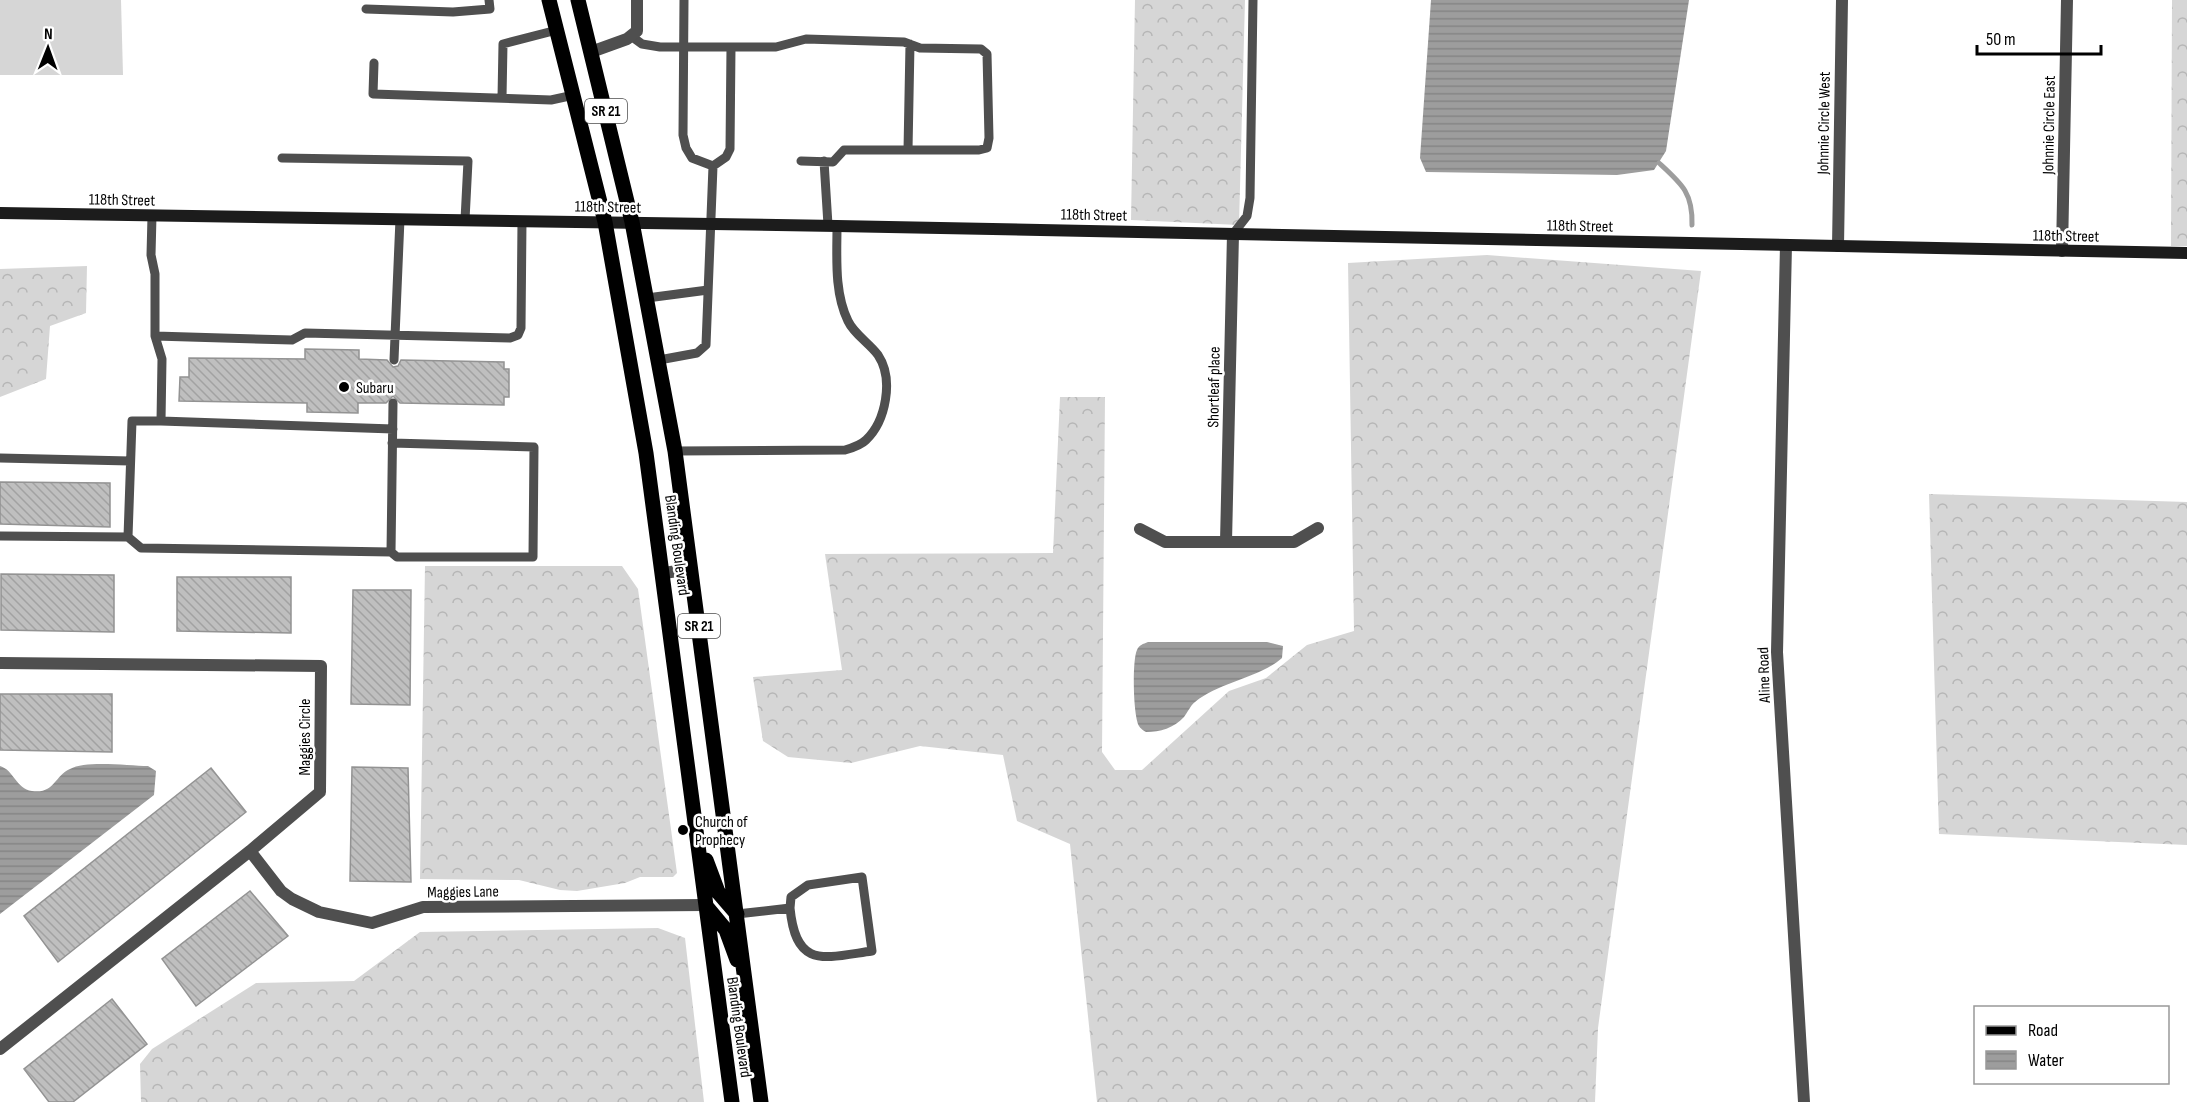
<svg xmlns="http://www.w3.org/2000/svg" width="2187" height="1102" viewBox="0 0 2187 1102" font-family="'Sofia Sans Condensed',sans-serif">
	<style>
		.grass { fill: #d6d6d6 }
		.forest { fill: url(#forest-crowns) }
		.water { fill: url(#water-rules) }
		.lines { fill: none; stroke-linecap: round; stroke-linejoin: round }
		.stream { stroke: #9d9d9d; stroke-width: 5 }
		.building { fill: url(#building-back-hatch); stroke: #939393; stroke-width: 1.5 }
		.lane { stroke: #4f4f4f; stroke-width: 9 }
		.street { stroke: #4f4f4f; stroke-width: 12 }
		.secondary { stroke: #1c1c1c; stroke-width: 12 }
		.primary { stroke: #000; stroke-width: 15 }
		.poi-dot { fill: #000; stroke: #fff; stroke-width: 2 }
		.labels { text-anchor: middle; stroke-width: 5; stroke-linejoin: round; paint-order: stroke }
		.shield { fill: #fff; stroke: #4c4c4c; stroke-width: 1.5 }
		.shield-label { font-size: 15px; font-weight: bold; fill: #000 }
		.street-label { font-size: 16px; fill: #000; stroke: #fff }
		.poi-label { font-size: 16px; fill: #000; stroke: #fff; text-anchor: start }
	</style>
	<defs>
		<pattern id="forest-crowns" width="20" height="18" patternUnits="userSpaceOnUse" patternTransform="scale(1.5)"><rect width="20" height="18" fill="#d6d6d6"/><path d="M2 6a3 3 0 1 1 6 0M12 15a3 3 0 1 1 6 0" fill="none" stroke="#b6b6b6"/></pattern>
		<pattern id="water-rules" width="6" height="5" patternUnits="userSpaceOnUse" patternTransform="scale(1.5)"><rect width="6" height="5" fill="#9d9d9d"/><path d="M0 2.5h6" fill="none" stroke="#858585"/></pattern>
		<pattern id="building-back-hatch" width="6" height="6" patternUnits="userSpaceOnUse" patternTransform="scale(1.5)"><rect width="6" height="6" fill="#bfbfbf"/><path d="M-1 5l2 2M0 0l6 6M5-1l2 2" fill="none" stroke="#a2a2a2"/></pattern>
	</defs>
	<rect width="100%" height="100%" fill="#fff"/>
	<path class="grass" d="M0,0H121L123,75H0Z"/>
	<path class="forest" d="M1135,0H1245L1239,225L1131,220Z
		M2172,0H2187V246H2171Z
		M1487,255L1701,271L1598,1028L1595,1102H1097L1070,844L1017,821L1003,755L920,746L851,763L788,757L763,741L753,677L842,670L825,554L1053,553L1060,397H1105L1102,752L1115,770H1142L1229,691L1266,678L1307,645L1354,631L1348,263Z
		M87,266L86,313L50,326L46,379L0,397V269Z
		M1929,494L2187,502V845L1939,834Z
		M425,566H622L638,589L677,873L673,877H640L625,883L577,891L560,890L519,880L420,879Z
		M658,928L685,938L704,1102H141L140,1064L152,1049L256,983L354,981L420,932Z"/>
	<path class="water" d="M1431,0H1689L1666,151L1654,170L1617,175L1426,172L1420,158Z
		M1148,642H1267L1283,646L1282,658C1261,677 1220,682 1195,702C1190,706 1188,712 1184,717C1174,728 1160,732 1146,732C1144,731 1140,728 1139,726C1133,716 1132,660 1137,650C1139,645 1143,644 1148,642Z
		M0,766C14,770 16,789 32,791C55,794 54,776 70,769C86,760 129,766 148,766L156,771L154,795L0,914Z"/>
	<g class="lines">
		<path class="stream" d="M1659,163C1682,184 1693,193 1692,225"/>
	</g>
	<path class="building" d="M305,349L359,350V359L387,360L393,367L398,366L401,360L504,362V369H509V397H504V405L400,403L393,396L386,403H358V413L307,412V403L179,401L180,377H189V358L305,359Z
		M0,482L110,483V527L0,524Z
		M1,574L114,575V632L1,630Z
		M177,577H291V633L177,631Z
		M353,590H411L410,705L351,704Z
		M0,694H112V752L0,750Z
		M352,767L408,768L411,882L350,881Z
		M211,768L246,812L58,962L24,916Z
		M250,891L288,936L196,1006L162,959Z
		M112,999L147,1044L73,1102H49L24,1069Z"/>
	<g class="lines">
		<path class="lane" d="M684,0L683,135L686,148L692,158L713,166
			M366,9L453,12L490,9L489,0
			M631,36L642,44L660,47H776L806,39L904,42L920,48L981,49L987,54L989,138L987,148L979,150H844L833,162L801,161
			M374,63L373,94L551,100L574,95
			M502,98L503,44L557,30
			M908,150L910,44
			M282,158L468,161L465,220
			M824,161L828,225
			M1233,234L1247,216L1250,198L1253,0
			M647,298L708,290
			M155,336L292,340L305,333L510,338L518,335L521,328L522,221
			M394,360L400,219
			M659,360L697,353L706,345L713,166L726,157L730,149L731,47
			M161,421L393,429
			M675,451L845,450C852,448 861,445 866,440C886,421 894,379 878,355C869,343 854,334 848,321C834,292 837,257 837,226
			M0,458L130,461
			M0,536L128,537L132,421H161L162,359L155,336V274L151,255L152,216
			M128,537L141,548L391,552L397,557H533L534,447L392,443
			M391,552L393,403
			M737,914L790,908C796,969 823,958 872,951L862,877L808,885L791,897L790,908"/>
		<path class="street" d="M591,52L627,39L637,31V0
			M1786,245L1777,652L1804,1102
			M1838,246L1842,0
			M2062,251L2067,0
			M1140,529L1165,542H1294L1318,528
			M1226,542L1233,234
			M664,573L691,569
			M0,663L321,666L320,792L250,851L0,1049
			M250,851L281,891L292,899L319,912L372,923L423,907L705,905"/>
		<path class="secondary" d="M0,213L837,226L2187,253"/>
		<path class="primary" d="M549,0L605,222L646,453L732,1102
			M578,0L632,222L675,451L761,1102
			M706,860L718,892L737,914
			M706,906L726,930L737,960"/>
	</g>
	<g class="poi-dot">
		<circle cx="344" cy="387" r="6"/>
		<circle cx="683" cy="830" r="6"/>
	</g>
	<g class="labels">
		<g class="shield">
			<rect x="585" y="99" width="42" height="24" rx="4.5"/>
			<rect x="678" y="614" width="42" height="24" rx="4.5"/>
		</g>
		<g class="shield-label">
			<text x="606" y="116">SR 21</text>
			<text x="699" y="631">SR 21</text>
		</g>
		<g class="street-label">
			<text transform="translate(1823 123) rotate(-89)" y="6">Johnnie Circle West</text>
			<text transform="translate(2048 125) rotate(-89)" y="6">Johnnie Circle East</text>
			<text transform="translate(122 199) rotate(1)" y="6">118th Street</text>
			<text transform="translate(608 206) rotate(1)" y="6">118th Street</text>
			<text transform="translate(1094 214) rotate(1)" y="6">118th Street</text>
			<text transform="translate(1580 225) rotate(1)" y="6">118th Street</text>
			<text transform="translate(2066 235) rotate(1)" y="6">118th Street</text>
			<text transform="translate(1213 387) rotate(-89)" y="6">Shortleaf place</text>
			<text transform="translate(678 545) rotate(82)" y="6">Blanding Boulevard</text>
			<text transform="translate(1763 675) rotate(-92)" y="6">Aline Road</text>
			<text transform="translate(304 737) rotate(-90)" y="6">Maggies Circle</text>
			<text transform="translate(463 891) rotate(-1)" y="6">Maggies Lane</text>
			<text transform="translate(740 1027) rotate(82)" y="6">Blanding Boulevard</text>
		</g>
		<g class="poi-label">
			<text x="356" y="393">Subaru</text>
			<text x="695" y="827">Church of<tspan x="695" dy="18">Prophecy</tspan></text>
		</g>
	</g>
	<rect x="1974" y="1006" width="195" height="78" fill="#ffffff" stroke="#999999" stroke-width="1.5"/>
	<rect x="1986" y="1026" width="30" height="9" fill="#000000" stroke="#999999" stroke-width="1.5"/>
	<text x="2028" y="1036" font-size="18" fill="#000000">Road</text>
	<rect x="1986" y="1051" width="30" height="18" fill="url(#water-rules)" stroke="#999999" stroke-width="1.5"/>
	<text x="2028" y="1066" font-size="18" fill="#000000">Water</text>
	<g transform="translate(48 48) rotate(1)" stroke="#ffffff" stroke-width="4.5" paint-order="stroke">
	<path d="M0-4.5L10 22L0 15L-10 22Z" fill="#000000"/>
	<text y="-9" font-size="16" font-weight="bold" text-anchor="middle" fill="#000000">N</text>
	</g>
	<path d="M1977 45v9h124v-9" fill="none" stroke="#000000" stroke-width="3"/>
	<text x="1986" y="45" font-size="18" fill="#000000" stroke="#ffffff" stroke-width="4.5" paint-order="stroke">50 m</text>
</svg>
